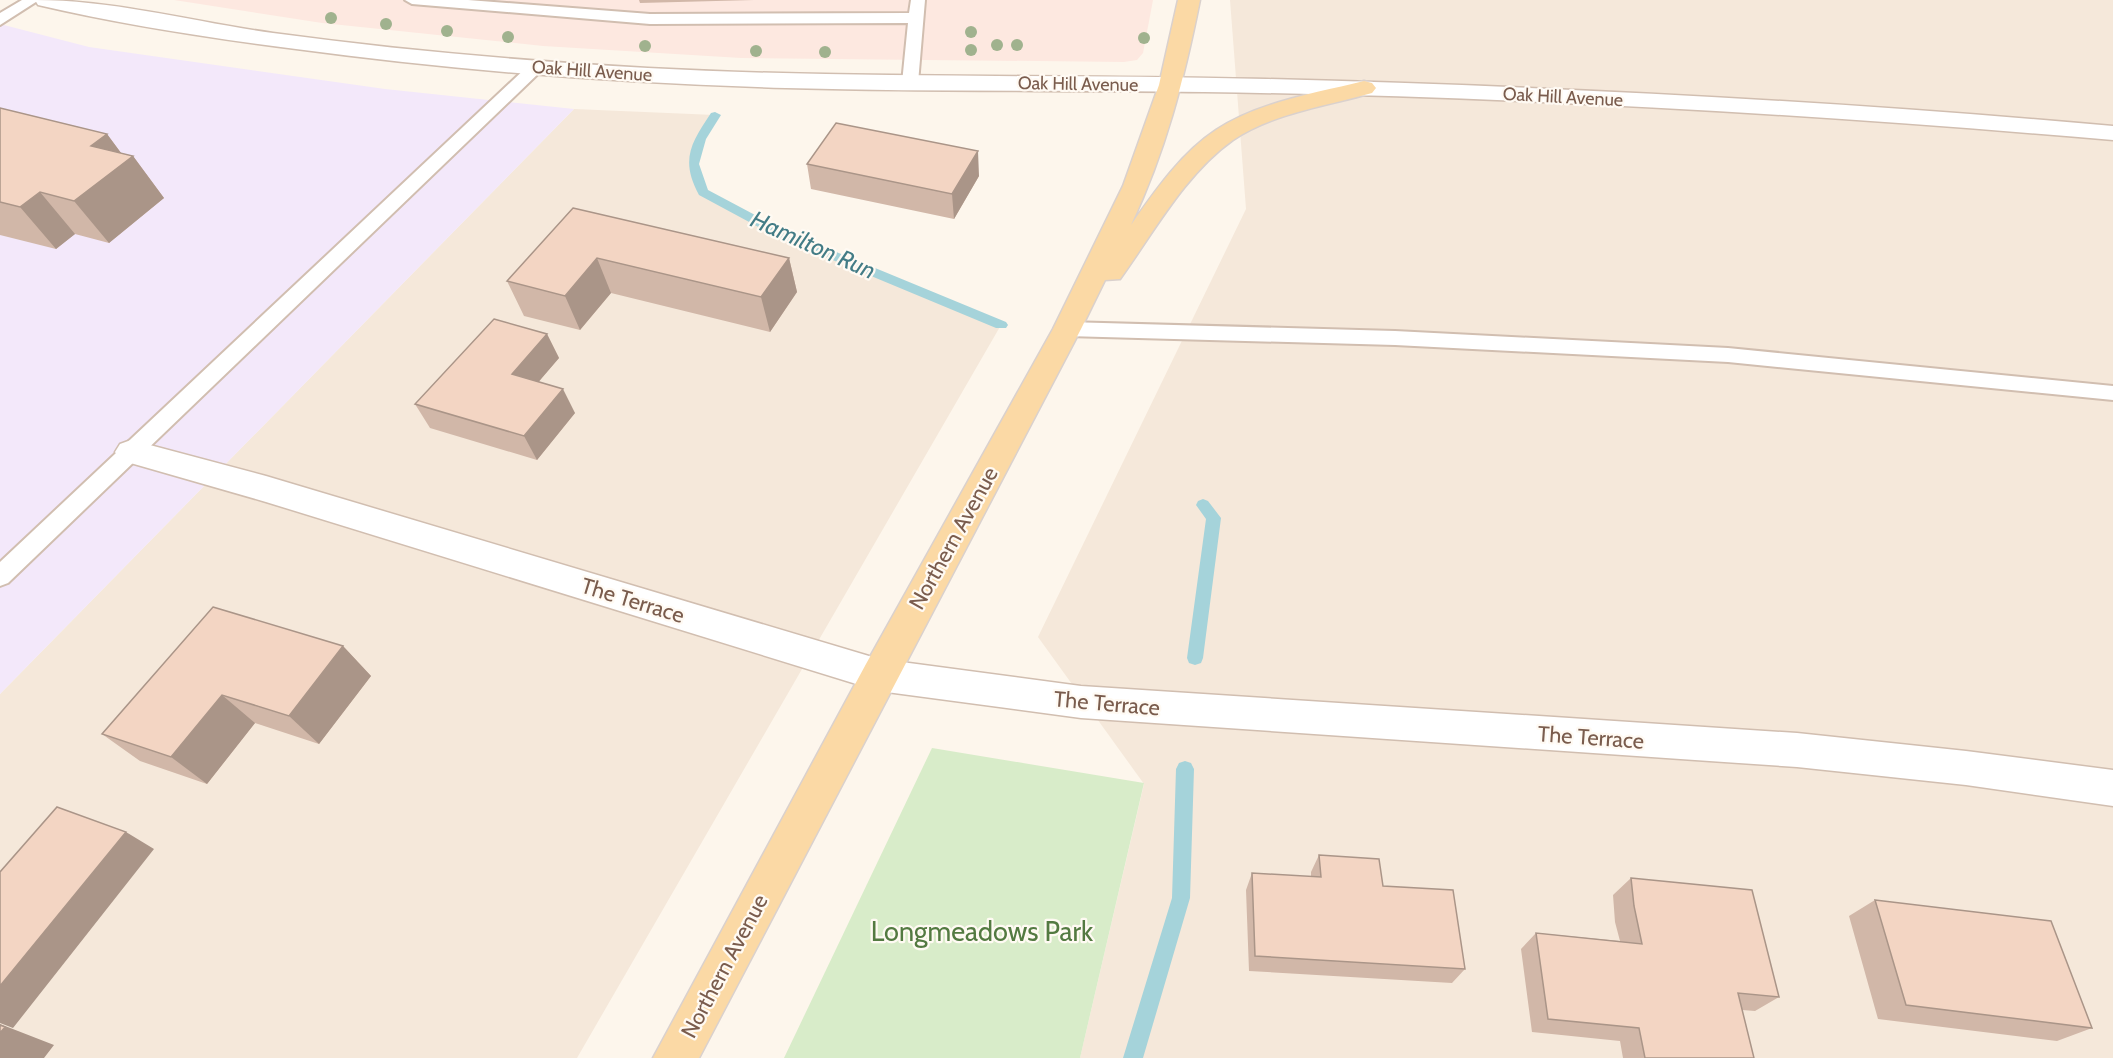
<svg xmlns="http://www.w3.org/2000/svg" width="2113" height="1058" viewBox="0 0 2113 1058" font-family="Cabin,sans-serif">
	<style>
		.residential { fill: #f5e8da }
		.commercial { fill: #fde8e0 }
		.education { fill: #f3e8fa }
		.green { fill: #d8ecc9 }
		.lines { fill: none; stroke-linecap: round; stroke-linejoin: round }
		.stream { fill: #a5d3da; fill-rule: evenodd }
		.service-casing { stroke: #d1beb0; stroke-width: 4 }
		.minor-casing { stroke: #d1beb0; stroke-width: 3 }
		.tertiary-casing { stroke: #d1beb0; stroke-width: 3 }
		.primary-casing { stroke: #dad1cd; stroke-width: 3 }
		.service { fill: #fff; fill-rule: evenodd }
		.minor { fill: #fff; fill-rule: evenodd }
		.tertiary { fill: #fff; fill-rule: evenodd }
		.primary { fill: #fbd9a5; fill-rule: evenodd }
		.tree { fill: #a0b28e }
		.wall { fill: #d1b7a8 }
		.shaded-wall { fill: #aa9588 }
		.building { fill: #f3d5c3; stroke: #aa9588; stroke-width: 1.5 }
		.labels { text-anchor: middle; stroke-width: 4.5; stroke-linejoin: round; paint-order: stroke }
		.far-street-label { font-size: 18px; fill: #7a5c4d; stroke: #fffaf3 }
		.street-label { font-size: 22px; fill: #7a5c4d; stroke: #fffaf3 }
		.water-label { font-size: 24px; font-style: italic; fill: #437c86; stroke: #fffaf3 }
		.near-park-label { font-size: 27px; fill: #537a41; stroke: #fffaf3 }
	</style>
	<rect width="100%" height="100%" fill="#fdf6ec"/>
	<path class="residential" d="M1230,0H2113V1058H1080L1144,784L1038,637L1246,209Z
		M574,109L715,115L700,139L693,164L703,192L779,233L1001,325L577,1058H0V694Z"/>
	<path class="commercial" d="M174,0H1153L1143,53L1137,60L1124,62L741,58L543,46L322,23Z"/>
	<path class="education" d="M0,24L89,47L385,89L574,109L0,694Z"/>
	<path class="green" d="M932,748L1144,783L1080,1058H784Z"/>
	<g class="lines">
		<path class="stream" d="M715,112L721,115L706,139L699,164L708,190L783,230L1006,322L1008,325L1006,328H996L775,236L699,195C680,160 691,143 711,113Z
			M1203,499L1208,501L1221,518L1203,658L1201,663L1195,665L1189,663L1187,658L1206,519L1196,505L1198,501Z
			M1185,761L1191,763L1194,769L1190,898L1143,1058H1123L1172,898L1176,769L1179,763Z"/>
		<g class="service-casing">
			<path id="service" d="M22,0H39L0,25V13Z
				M405,0H468L650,14L909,13L911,0H925L918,83L910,88L902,83L908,23L650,24L412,4Z
				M535,63L541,65L543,68L541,71L8,583L0,586V562L529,65Z
				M1067,322L1395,331L1728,348L2113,386V400L1728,362L1395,345L1067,336L1060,334L1057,329L1060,324Z"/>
		</g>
		<g class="minor-casing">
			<path id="minor" d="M131,440L266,476L879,659L1081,686L1797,733L1966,751L2113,770V806L1966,785L1797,767L1081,718L879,691L266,502L120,460L115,452L120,444Z"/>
		</g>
		<g class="tertiary-casing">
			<path id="tertiary" d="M35,0C115,0 194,22 273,33C398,50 523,61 648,68C854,79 1060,74 1266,79C1549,86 1832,101 2113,126V140C1811,114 1507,96 1204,92C1065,90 925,92 786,88C622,83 458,71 296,49C210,38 123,25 38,5Z"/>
		</g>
		<g class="primary-casing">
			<path id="primary" d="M1178,0H1200C1184,80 1166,150 1131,225C1155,191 1181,153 1216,130C1258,102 1316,93 1364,81L1372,83L1376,88L1372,93C1327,106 1273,113 1233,140C1185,174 1154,232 1120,279L1105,280L1081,329L699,1058H653L866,664L1053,329L1123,186L1159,85Z"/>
		</g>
		<use href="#service" class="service"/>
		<use href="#minor" class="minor"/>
		<use href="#tertiary" class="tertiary"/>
		<use href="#primary" class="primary"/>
	</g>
	<g class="tree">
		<circle cx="331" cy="18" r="6"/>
		<circle cx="386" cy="24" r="6"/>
		<circle cx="447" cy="31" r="6"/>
		<circle cx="971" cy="32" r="6"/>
		<circle cx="508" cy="37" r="6"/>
		<circle cx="1144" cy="38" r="6"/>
		<circle cx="997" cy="45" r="6"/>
		<circle cx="1017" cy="45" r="6"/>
		<circle cx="645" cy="46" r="6"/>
		<circle cx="971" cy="50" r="6"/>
		<circle cx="756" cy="51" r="6"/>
		<circle cx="825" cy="52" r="6"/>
	</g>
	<path class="wall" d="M639,0H754L640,3Z
		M0,108L107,134L121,153L133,156L164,198L109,243L75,234L56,249L0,235Z
		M807,164L979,176L954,219L811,189Z
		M573,208L789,258L797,292L770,332L611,293L580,330L524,316L507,281Z
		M547,334L559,358L538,382L575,413L537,460L430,428L415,404Z
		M343,646L371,676L319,744L255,723L207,784L140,761L102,734Z
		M1319,855L1465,969L1452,983L1249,971L1246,890L1252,873L1311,877V872Z
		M1631,878L1779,997L1755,1011L1742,1010L1754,1058H1623L1620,1041L1532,1032L1521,949L1536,933L1620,941L1615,922L1613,895Z
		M1875,900L2092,1028L2057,1041L1878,1019L1849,916Z"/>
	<path class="shaded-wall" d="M107,134L127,161L133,156L164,198L109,243L74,201L91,146Z
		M978,151L979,176L954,219L952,194Z
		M40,192L75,234L56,249L20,207Z
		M597,258L611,293L580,330L565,296Z
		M789,258L797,292L770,332L761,297Z
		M547,334L559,358L524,399L512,374Z
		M563,389L575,413L537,460L524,436Z
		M343,646L371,676L319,744L289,716Z
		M222,695L255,723L207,784L171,757Z
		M126,832L154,849L13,1028L0,1023V986Z
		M0,1024L54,1045L44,1058H0Z"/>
	<path class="building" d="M0,108L107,134L91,146L133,156L74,201L40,192L20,207L0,202Z
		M836,123L978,151L952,194L807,164Z
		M573,208L789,258L761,297L597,258L565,296L507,281Z
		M494,319L547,334L512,374L563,389L524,436L415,404Z
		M213,607L343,646L289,716L222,695L171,757L102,734Z
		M57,807L126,832L0,986V872Z
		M1319,855L1379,859L1383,886L1453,890L1465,969L1255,956L1252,873L1321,877Z
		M1631,878L1752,890L1779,997L1738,993L1754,1058H1645L1639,1028L1548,1019L1536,933L1642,944L1634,906Z
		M1875,900L2051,921L2092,1028L1906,1005Z
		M0,1025L5,1027L0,1033Z"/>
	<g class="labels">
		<g class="far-street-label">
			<text transform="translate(592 71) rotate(4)" y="6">Oak Hill Avenue</text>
			<text transform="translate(1078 84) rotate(1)" y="6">Oak Hill Avenue</text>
			<text transform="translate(1563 97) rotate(3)" y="6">Oak Hill Avenue</text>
		</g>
		<g class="street-label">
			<text transform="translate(953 538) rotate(-61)" y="8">Northern Avenue</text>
			<text transform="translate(633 600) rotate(17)" y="8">The Terrace</text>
			<text transform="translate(1107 703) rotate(5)" y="8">The Terrace</text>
			<text transform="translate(1591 737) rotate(4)" y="8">The Terrace</text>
			<text transform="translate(724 966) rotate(-62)" y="8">Northern Avenue</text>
		</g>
		<g class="water-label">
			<text transform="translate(813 245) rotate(24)" y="8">Hamilton Run</text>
		</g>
		<g class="near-park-label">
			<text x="982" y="941">Longmeadows Park</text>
		</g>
	</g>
</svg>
